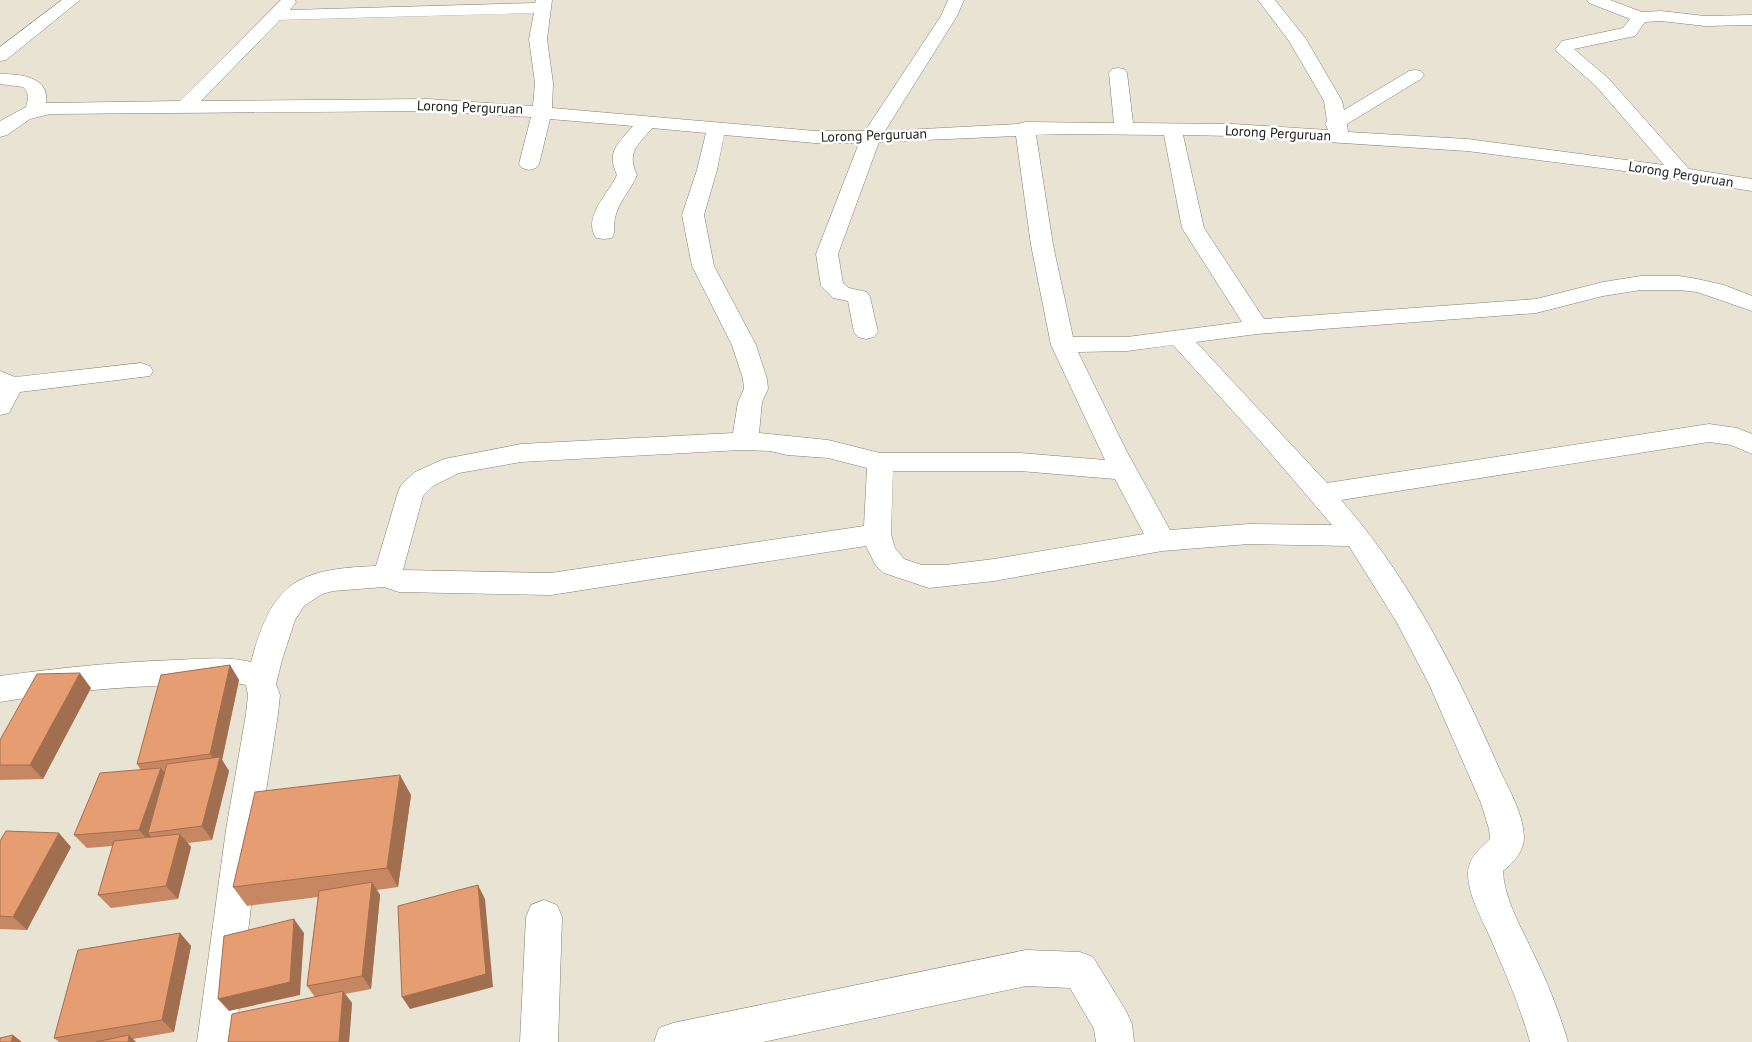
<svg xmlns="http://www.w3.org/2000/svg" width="1752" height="1042" viewBox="0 0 1752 1042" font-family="'PT Sans',sans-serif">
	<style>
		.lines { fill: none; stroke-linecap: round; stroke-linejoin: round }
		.street-casing { stroke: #847f70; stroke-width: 1 }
		.street { fill: #fff; fill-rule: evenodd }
		.wall { fill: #c78762 }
		.shaded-wall { fill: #a26e50 }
		.building { fill: #e79d72; stroke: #a26e50 }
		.labels { text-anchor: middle; stroke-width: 5; stroke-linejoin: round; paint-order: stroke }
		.far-street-label { font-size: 14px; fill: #22201a; stroke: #fff }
	</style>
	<rect width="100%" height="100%" fill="#e8e3d2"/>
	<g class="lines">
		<g class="street-casing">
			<path id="street" d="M62,0H80L6,60L0,61V47Z
				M281,0H295L296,2L290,10L535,3L536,0H552L547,39L553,83L552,108L815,131H865L941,16L948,0H964L957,16L885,131L1018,124L1025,122L1114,123L1109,73L1112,69L1118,68L1124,69L1127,73L1133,123L1233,124L1328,130L1325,123L1327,121L1324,101L1289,41L1258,0H1275L1306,39L1342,101L1344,110L1409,71L1415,70L1421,71L1424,75L1421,79L1347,124L1348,132L1467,139L1664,165L1596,86L1555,50L1562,41L1623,28L1630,19L1589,3L1587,0H1610L1642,12L1661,11L1705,16L1752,15V25L1705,26L1661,21L1645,22L1635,36L1574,49L1608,78L1689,169L1752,179V191L1617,170L1467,151L1233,136L1183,135L1204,228L1264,319L1536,299L1603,282L1641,276H1679L1697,279L1724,285L1752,296V311L1697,292L1679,290H1641L1603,296L1536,313L1257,334L1196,342L1327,483L1709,424L1737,428L1752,434V454L1731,445L1709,442L1341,500C1409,577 1457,672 1498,766C1508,788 1523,812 1524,837C1524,852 1513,863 1503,871C1504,900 1523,930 1534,955C1548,983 1559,1012 1568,1042H1530C1520,1005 1504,970 1489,935C1481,917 1468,894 1468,874C1468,858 1480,849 1490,839L1489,829L1481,803L1429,684L1396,621L1349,546L1249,544L1162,551L994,581L929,588L884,573L876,566L866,546L551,595L399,592L384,587L333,591L322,594L304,606L295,620L282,660L276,684L280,695L278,714L260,830L235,1042H197L226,830L246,714L248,695L246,685C223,680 200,684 177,685C117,687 59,692 0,702V676C58,668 116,662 175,660C200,659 226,656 251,662C272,583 296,569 376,566L398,492L401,485L415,472L444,459L521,444L733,433L738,402L744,389L743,379L732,345L692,266L682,215L697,170L706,133L652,128C638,146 626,151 637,175C631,190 618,202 615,218C613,225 616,231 612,238L604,239L596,238C582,217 609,193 617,175C606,151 618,144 633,126L550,119L539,164L536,168L529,170L522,168L519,164L531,117L428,111L50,114L30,119L7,135L0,137V121L26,107C28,100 30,93 23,87L0,84V74C19,74 50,76 46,103L180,101ZM534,13L529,39L535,83L533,106L428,99L201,101L280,20ZM1060,134L1164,135L1182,228L1242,322L1127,337H1073L1053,245L1036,135ZM724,135L815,143H859L816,254L821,286L833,298L848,301L854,332L858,337L866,339L874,337L878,332L870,297L867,292L849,288L843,283L838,254L879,142L1016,136L1031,245L1051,345L1105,460L1020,453H880L828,440L759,433L762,402L768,389L767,379L756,345L714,266L704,215L717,170ZM1173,345L1261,442L1332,525L1249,524L1170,530L1127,452L1078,352L1127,351ZM741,450L770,451L787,455L828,458L867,468L864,526L551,573L403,570L423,496L433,486L459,473L521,462ZM893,471H1020L1115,479L1144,534L994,559L945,565H922L904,559L895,548L891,534Z
				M141,363L150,366L153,371L150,376L20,392L9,413L0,415V371L15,377Z
				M544,900L557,905L562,917L558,1042H520L526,917L531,905Z
				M1026,950L1080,952L1093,957L1126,1011L1132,1024L1134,1042H1096L1094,1029L1070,988L1026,986L763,1042H654L659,1028L673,1023Z"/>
		</g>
		<use href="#street" class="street"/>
	</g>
	<path class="wall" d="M230,665L239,680L222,760L229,771L212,840L188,843L191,847L178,899L111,908L98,895L113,846L87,848L74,835L141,770L137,764Z
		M91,688L43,779L0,780V740Z
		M411,795L398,887L377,890L380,895L371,989L345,994L352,1003L349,1042H228L315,997L307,986L318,897L247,906L233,887Z
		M0,841L71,847L27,930L0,929Z
		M180,933L191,946L174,1032L133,1039L136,1042H59L54,1038Z"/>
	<path class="shaded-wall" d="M230,665L239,680L222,760L229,771L212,840L202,826L217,765L210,754Z
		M80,673L91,688L43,779L30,765Z
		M161,768L172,782L148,833L152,838L151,844L139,830Z
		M400,775L411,795L398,887L387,868Z
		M59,833L71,847L27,930L13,917Z
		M180,834L191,847L178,899L166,886Z
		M372,882L380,895L371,989L362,976Z
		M478,885L485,899L493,987L410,1009L402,997Z
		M294,919L304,933L300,995L229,1011L218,999Z
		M180,933L191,946L174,1032L162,1020Z
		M343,991L352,1003L349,1042H339Z
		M13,1035L22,1042H11Z
		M129,1035L136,1042H128Z"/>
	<path class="building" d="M230,665L210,754L137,764L161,675Z
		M80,673L30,765H0V740L37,674Z
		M220,757L202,826L148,833L167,764Z
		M161,768L139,830L74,835L100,773Z
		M400,775L387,868L233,887L255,792Z
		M6,831L59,833L13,917L0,916V841Z
		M180,834L166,886L98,895L114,841Z
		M372,882L362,976L307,986L319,891Z
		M478,885L486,974L402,997L398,906Z
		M294,919L290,982L218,999L224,936Z
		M180,933L162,1020L54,1038L78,950Z
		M343,991L339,1042H228L232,1014Z
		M13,1035L11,1042H0V1038Z
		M129,1035L128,1042H96Z"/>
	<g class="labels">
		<g class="far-street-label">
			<text transform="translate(470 107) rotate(2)" y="5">Lorong Perguruan</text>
			<text transform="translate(1278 133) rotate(3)" y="5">Lorong Perguruan</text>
			<text transform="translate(874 135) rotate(-2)" y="5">Lorong Perguruan</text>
			<text transform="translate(1681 174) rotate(9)" y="5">Lorong Perguruan</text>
		</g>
	</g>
</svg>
